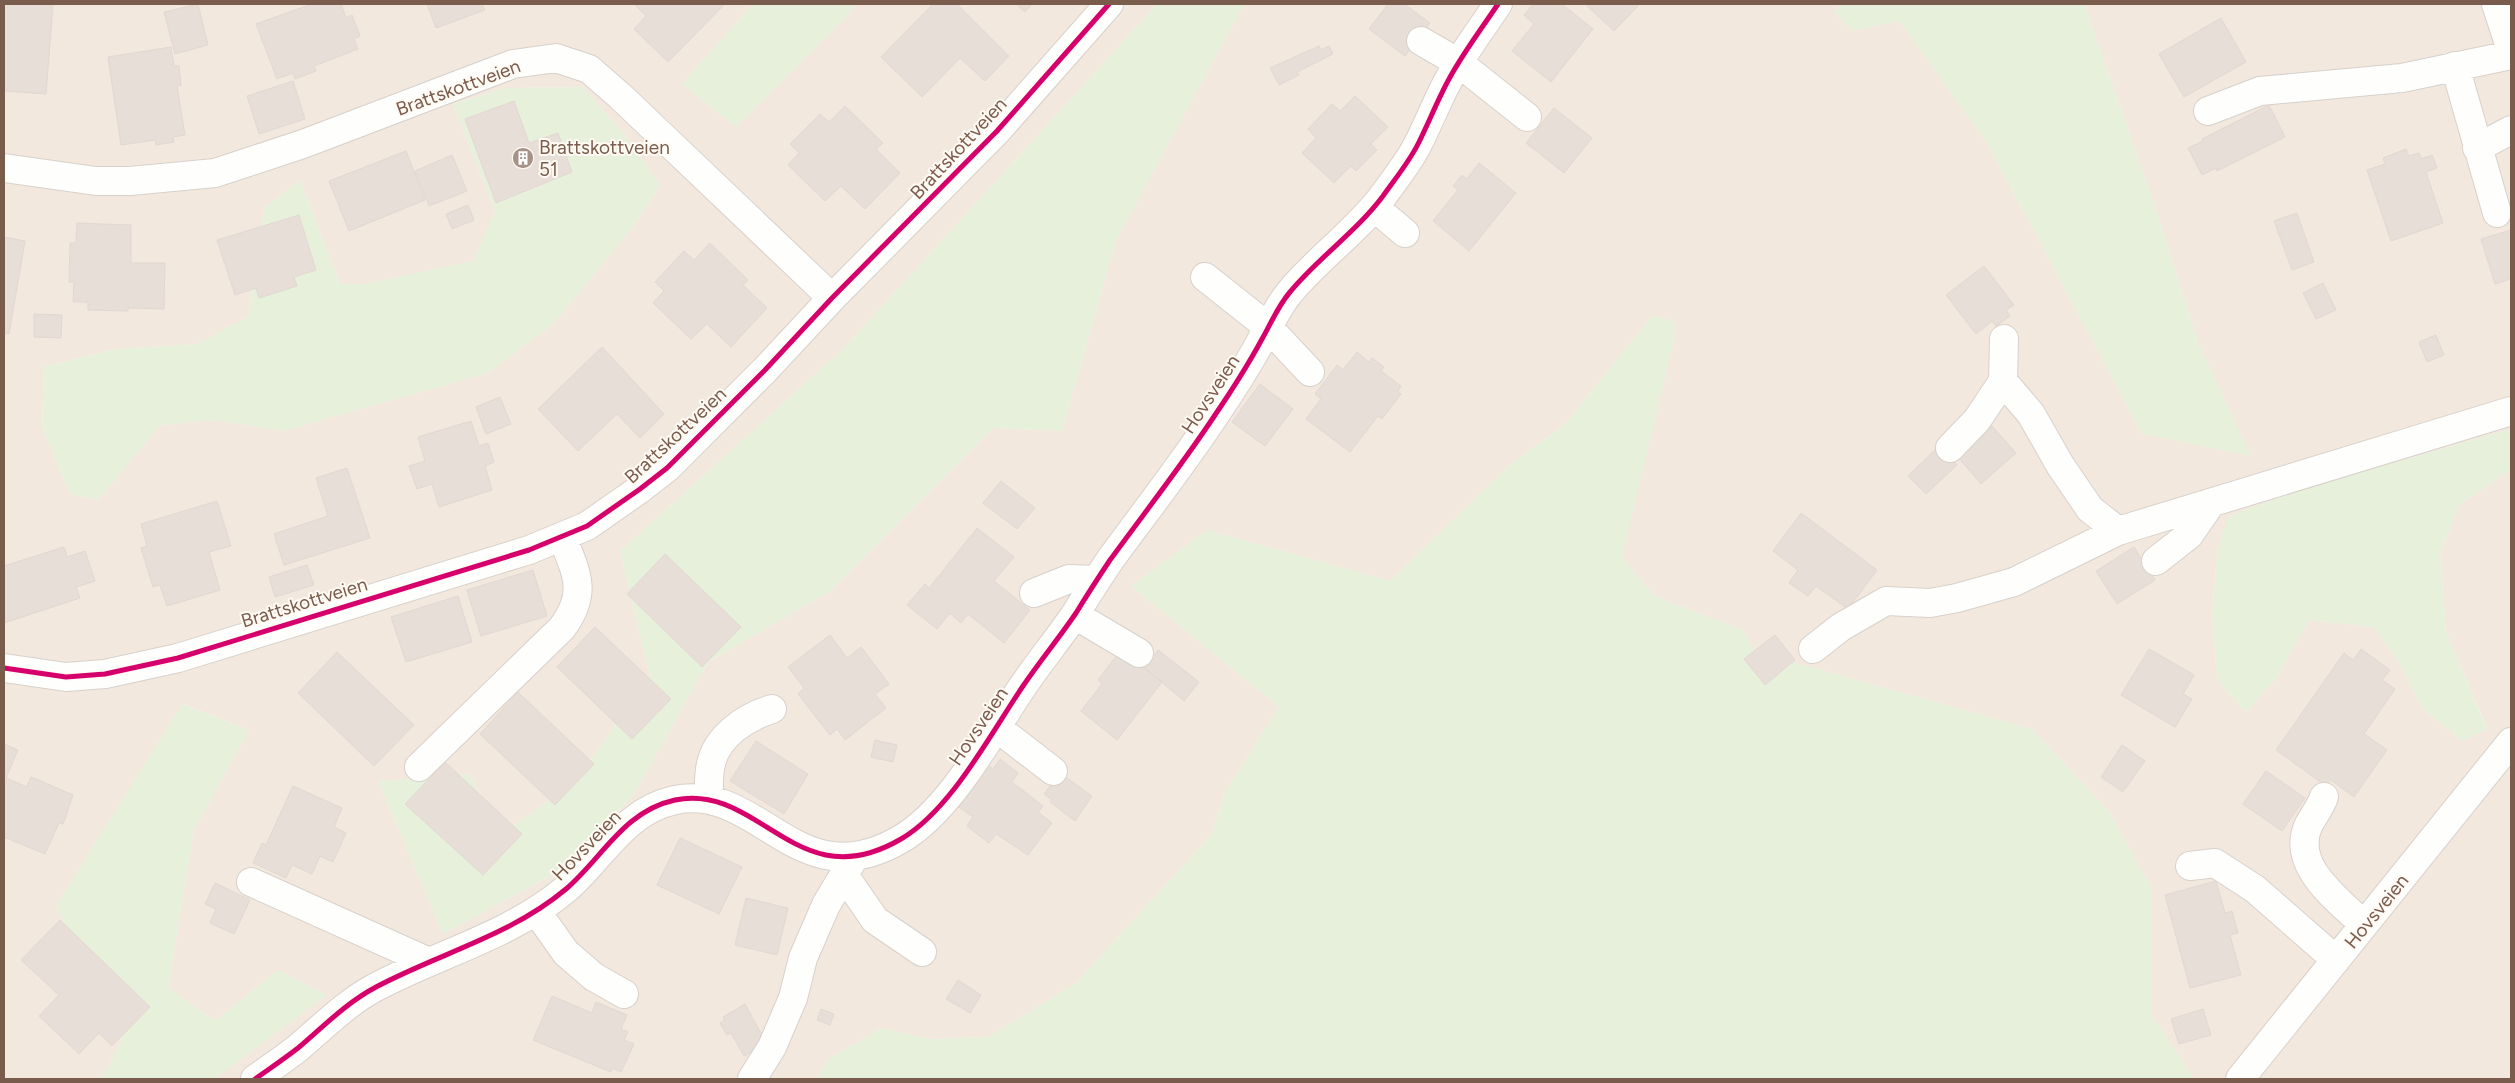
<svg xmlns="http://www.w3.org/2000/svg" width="2515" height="1083" viewBox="0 0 2515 1083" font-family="Figtree,sans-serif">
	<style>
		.residential { fill: #f2e8de; fill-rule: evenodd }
		.green { fill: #e7f0db }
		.building { fill: #e6ded7; stroke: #e2d8d2 }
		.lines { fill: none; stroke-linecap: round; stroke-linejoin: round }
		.minor-casing { stroke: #d7d1cb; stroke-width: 30 }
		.minor { stroke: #fefefd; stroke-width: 28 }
		.cycleway-casing { stroke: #fffaf3; stroke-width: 8 }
		.cycleway { stroke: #d6006c; stroke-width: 5 }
		.labels { text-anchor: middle; stroke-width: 4; stroke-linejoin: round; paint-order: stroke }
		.street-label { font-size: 19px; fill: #7a5c4d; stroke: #fffaf3 }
		.poi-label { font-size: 19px; fill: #7a5c4d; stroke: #fffaf3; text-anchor: start }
	</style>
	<rect width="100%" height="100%" fill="#f9f5f0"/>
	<path class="residential" d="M4,4H753L682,84L736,127L851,12L855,4H1157L843,349L620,551L650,677L575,782L500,835L470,774L378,781L443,934L565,868L634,794L708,662L829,592L993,428L1062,431L1116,240L1244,4H1842L1834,12L1853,31L1899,20L1987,143L2142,434L2250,455L2198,343L2153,201L2084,4H2511V429L2303,489L2229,516L2217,553L2212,615L2217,680L2246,712L2277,677L2309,620L2374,627L2400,664L2422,708L2462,741L2487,728L2446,632L2440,554L2458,506L2511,469V1079H2194L2151,1015V888L2110,813L2032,729L1753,651L1745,631L1654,596L1621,556L1674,339L1675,322L1653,315L1564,425L1512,463L1390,581L1207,530L1131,586L1279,707L1224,794L1212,834L1076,983L988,1037L927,1039L882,1028L827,1060L817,1079H214L326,995L278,970L215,1021L168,988L194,829L249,730L183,704L56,906L122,1040L102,1079H4ZM583,87L629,140L660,186L632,228L553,324L488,373L283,431L216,420L160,425L98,500L70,494L42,427L44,367L116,349L197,344L248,317L264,208L300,180L340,284H365L473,262L495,211L453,104L505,88Z"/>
	<path class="green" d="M753,4H855L851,12L736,127L682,84Z
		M1157,4H1244L1116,240L1062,431L993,428L829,592L708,662L634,794L565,868L443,934L378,781L470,774L500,835L575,782L650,677L620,551L843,349Z
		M1842,4H2084L2153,201L2198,343L2251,456L2142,434L1987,143L1899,21L1853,31L1834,12Z
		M583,87L629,140L660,186L632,228L553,324L488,373L283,431L216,420L160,425L98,500L70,494L42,427L44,367L116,349L197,344L248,317L264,208L300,180L340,284H365L473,261L495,211L453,104L505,88Z
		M1653,315L1675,322L1674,339L1622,557L1654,596L1745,631L1753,651L2032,729L2110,813L2151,888V1015L2194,1079H817L827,1060L882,1028L927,1039L988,1037L1076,983L1212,834L1224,794L1279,707L1131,586L1207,530L1390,581L1512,463L1564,425Z
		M2511,429V469L2458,506L2440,554L2446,632L2487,729L2462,741L2422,708L2400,664L2374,627L2309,620L2277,677L2246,712L2217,680L2212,615L2217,553L2228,516L2303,489Z
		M182,704L249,730L194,829L168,988L215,1021L278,970L327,995L214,1079H102L122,1040L56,906Z"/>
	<path class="building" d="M4,4H53L46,94L4,91Z
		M198,4L208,45L175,54L164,12Z
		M312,4H341L346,18L352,15L360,36L354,39L358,49L314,66L316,71L295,79L293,73L277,79L256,24Z
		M427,4H482L485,10L436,28Z
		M634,4H725L668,62L634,29L646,16Z
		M933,4H957L1009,56L985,81L960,58L922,97L881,57Z
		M1016,4H1032L1025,12Z
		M1388,4H1404L1430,23L1405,56L1369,29Z
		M1533,4H1562L1593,29L1551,82L1512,51L1534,24L1524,15Z
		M1585,4H1637L1639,5L1614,31Z
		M2221,18L2246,62L2184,97L2159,54Z
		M1319,46L1321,50L1329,46L1333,54L1297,72L1299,75L1279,85L1270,68Z
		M171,47L174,66H179L181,85L177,86L185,135L173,137L174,142L156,145L155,140L121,145L108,57Z
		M293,81L305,119L259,134L247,96Z
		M1355,96L1388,127L1371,144L1377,150L1356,171L1351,166L1334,183L1302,153L1316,138L1308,129L1332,104L1340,111Z
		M514,101L529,143L558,133L572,172L496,203L465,119Z
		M2269,105L2285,137L2217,171L2216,168L2202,175L2188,148L2203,141L2202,139Z
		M845,106L883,143L876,149L900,173L865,209L841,186L825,201L788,165L799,153L790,144L820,114L829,122Z
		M1554,108L1592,138L1564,173L1526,143Z
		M2406,149L2409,156L2419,153L2421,159L2432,155L2437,168L2426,172L2443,223L2391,241L2367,170L2385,164L2383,158Z
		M406,151L425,200L349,231L329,181Z
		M452,155L467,191L429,206L415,171Z
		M1479,163L1516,193L1469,251L1433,221L1458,190L1453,186L1462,175L1467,179Z
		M468,205L474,220L452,229L446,214Z
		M2297,213L2314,262L2292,270L2274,221Z
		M299,215L316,270L294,277L297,286L259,298L256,288L235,295L217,240Z
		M77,223L131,225V263H165L164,309L128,308V311L88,310V302H73L74,282H69L70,243H76Z
		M2511,230V279L2495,284L2481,239Z
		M4,237L25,241L9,334L4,333Z
		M710,243L748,280L743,285L767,308L731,347L707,324L691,339L653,303L664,291L655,282L684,251L694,260Z
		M1984,266L2014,305L2006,310L2010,316L1996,326L1992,321L1976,334L1946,295Z
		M2323,283L2336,310L2316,319L2303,293Z
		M34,314L62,315L61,338L34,337Z
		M2436,335L2444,355L2427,362L2419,342Z
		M602,347L664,414L640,438L617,414L578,451L538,409Z
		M1357,352L1369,362L1372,358L1384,367L1381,371L1401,386L1398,391L1401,394L1382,419L1378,416L1350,452L1306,419L1321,399L1315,394L1337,365L1343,370Z
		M1260,384L1293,409L1265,446L1232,422Z
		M500,397L511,424L486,434L476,407Z
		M471,421L479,446L488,443L494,462L485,466L492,490L439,507L432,484L417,489L409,466L425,461L418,437Z
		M1992,426L2016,453L1981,484L1957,456Z
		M1939,446L1957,465L1926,494L1908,476Z
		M347,468L370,538L284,565L274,534L328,516L316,478Z
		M1001,481L1035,508L1017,529L983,503Z
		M217,501L231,546L209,552L220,590L167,606L160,585L153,587L141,548L147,546L141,524Z
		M1801,513L1877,570L1848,609L1816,586L1808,596L1789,583L1798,570L1773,551Z
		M977,528L1014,557L994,581L1030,610L1004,643L968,614L961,623L950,613L937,629L907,605L925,584L929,588Z
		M64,547L67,557L85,551L95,581L76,587L80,598L4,623V566Z
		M2134,547L2155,580L2117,604L2096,571Z
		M665,554L741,627L702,667L627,594Z
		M307,565L314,585L275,597L269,577Z
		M533,570L547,616L481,636L467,590Z
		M458,596L472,642L406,662L391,617Z
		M595,627L671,699L632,739L557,667Z
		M830,635L847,658L861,647L889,684L875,694L886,708L845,740L837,729L830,735L798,694L804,688L788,667Z
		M1775,635L1795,660L1765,685L1744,659Z
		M2149,649L2194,675L2183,694L2192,699L2175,727L2121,695Z
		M2361,649L2390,670L2382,680L2395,689L2364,734L2387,750L2354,797L2331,780L2326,786L2276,750L2344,653L2353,660Z
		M1121,650L1162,682L1117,740L1081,711L1102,684L1098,680Z
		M1158,650L1199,682L1184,701L1144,667Z
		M337,652L414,725L374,766L298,693Z
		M518,692L594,764L555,805L480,734Z
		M875,740L897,745L893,762L871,757Z
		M756,741L808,774L784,814L730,781Z
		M4,744L18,750L6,778L27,787L31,777L73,795L63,824L59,823L45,854L4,837Z
		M2122,745L2145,761L2123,792L2101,777Z
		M1000,759L1018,773L1012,782L1043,806L1038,812L1052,823L1028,855L996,834L989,843L967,826L973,817L956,805L986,764L993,769Z
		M445,762L522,834L483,875L405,804Z
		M2266,771L2305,798L2282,831L2243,804Z
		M1060,773L1092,796L1075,821L1050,802L1052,800L1044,794Z
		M293,786L342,808L334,827L346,833L333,862L320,856L312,874L292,865L286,878L253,863L262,843L266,845Z
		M680,838L742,867L719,914L657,885Z
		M2216,881L2225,913L2232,911L2238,933L2230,935L2241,975L2190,988L2165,895Z
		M215,883L250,900L234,934L210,923L216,909L205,904Z
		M746,898L788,908L777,955L735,945Z
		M60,920L150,1007L112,1046L99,1033L79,1054L39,1016L59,995L21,960Z
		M958,980L981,995L970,1013L946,999Z
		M552,996L592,1013L596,1002L627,1015L621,1029L628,1032L624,1040L634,1044L621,1072L612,1068L611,1072L533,1040Z
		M745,1004L767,1044L744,1056L731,1033L727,1035L720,1023L725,1020L723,1017Z
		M821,1009L834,1014L830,1025L817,1020Z
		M2203,1009L2211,1035L2179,1044L2171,1019Z"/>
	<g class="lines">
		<g class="minor-casing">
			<path id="minor" d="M2496,4L2511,50
				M1421,41L1459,63L1527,117
				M2455,66L2497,213
				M2208,111L2260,91L2402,78L2511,55
				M2477,148L2511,130
				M4,168L96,181H130L215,173L303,144L513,64L556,58L589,69L620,96L832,298
				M1374,207L1405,233
				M1205,277L1268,327L1310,372
				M2004,339L2003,381L2031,414L2060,465L2090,509L2118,531
				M1950,448L1977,420L2003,381
				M2156,561L2189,535L2211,503
				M1034,593L1069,579L1096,580
				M1075,615L1139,653
				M1813,649L1841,627L1886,601L1930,603L1957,598L2014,582L2118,531L2511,411
				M4,668L66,677L105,674L178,658L529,550L587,526L640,489L667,468L765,370L832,298L997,131L1109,4
				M996,727L1053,771
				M419,767L562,628C588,593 577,574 562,537
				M2324,797C2320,808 2314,815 2309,824C2289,866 2339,900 2364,925
				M709,800C709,789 708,775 711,764C717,736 746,717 772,709
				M2190,866L2215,863L2255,889L2336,960
				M844,875L875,920L922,952
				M251,882L429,962
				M537,912L566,953L594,977L624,994
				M255,1079C269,1069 284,1059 298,1048C324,1026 346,1003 376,987C440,953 510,936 566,889C603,857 624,811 675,800C761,783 797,900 901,839C951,810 991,733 1023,686C1040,661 1059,638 1076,613C1087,595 1098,578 1110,560C1145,512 1182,465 1215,415C1232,390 1248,365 1262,339C1271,323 1278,306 1290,292C1318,258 1356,232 1383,196C1395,179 1409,162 1418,144C1429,122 1438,99 1449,79C1463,53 1482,28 1498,4
				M752,1079L772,1047L793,998L803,958L826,905L855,856
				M2240,1079L2511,742"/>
		</g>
		<use href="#minor" class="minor"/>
		<g class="cycleway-casing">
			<path id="cycleway" d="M4,668L66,677L105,674L178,658L529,550L587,526L640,489L667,468L765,370L832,298L997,131L1109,4
				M255,1079C269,1069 284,1059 298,1048C324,1026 346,1003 376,987C440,953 510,936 566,889C603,857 624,811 675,800C761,783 797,900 901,839C951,810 991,733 1023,686C1040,661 1059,638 1076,613C1087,595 1098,578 1110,560C1145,512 1182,465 1215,415C1232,390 1248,365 1262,339C1271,323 1278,306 1290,292C1318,258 1356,232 1383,196C1395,179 1409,162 1418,144C1429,122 1438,99 1449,79C1463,53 1482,28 1498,4"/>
		</g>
		<use href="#cycleway" class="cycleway"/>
	</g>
	<defs>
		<g id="building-disc" transform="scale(1.125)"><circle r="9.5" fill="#a69286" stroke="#fffaf3"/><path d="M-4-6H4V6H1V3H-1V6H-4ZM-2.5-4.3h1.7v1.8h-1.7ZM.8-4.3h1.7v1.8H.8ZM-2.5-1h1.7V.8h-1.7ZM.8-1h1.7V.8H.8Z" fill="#fff"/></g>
	</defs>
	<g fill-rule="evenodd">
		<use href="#building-disc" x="523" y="158"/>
	</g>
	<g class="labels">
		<g class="street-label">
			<text transform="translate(458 87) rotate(-20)" y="7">Brattskottveien</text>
			<text transform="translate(958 148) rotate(-47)" y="7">Brattskottveien</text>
			<text transform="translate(1210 394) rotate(-57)" y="7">Hovsveien</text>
			<text transform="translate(675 435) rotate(-43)" y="7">Brattskottveien</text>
			<text transform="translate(304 602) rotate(-17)" y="7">Brattskottveien</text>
			<text transform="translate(978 726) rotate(-56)" y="7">Hovsveien</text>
			<text transform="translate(586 845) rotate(-46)" y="7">Hovsveien</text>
			<text transform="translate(2376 911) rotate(-51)" y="7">Hovsveien</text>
		</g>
		<g class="poi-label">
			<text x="539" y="154">Brattskottveien<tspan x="539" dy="22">51</tspan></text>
		</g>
	</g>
	<rect width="2515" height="1083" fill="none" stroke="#7a5c4d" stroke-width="10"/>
</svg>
